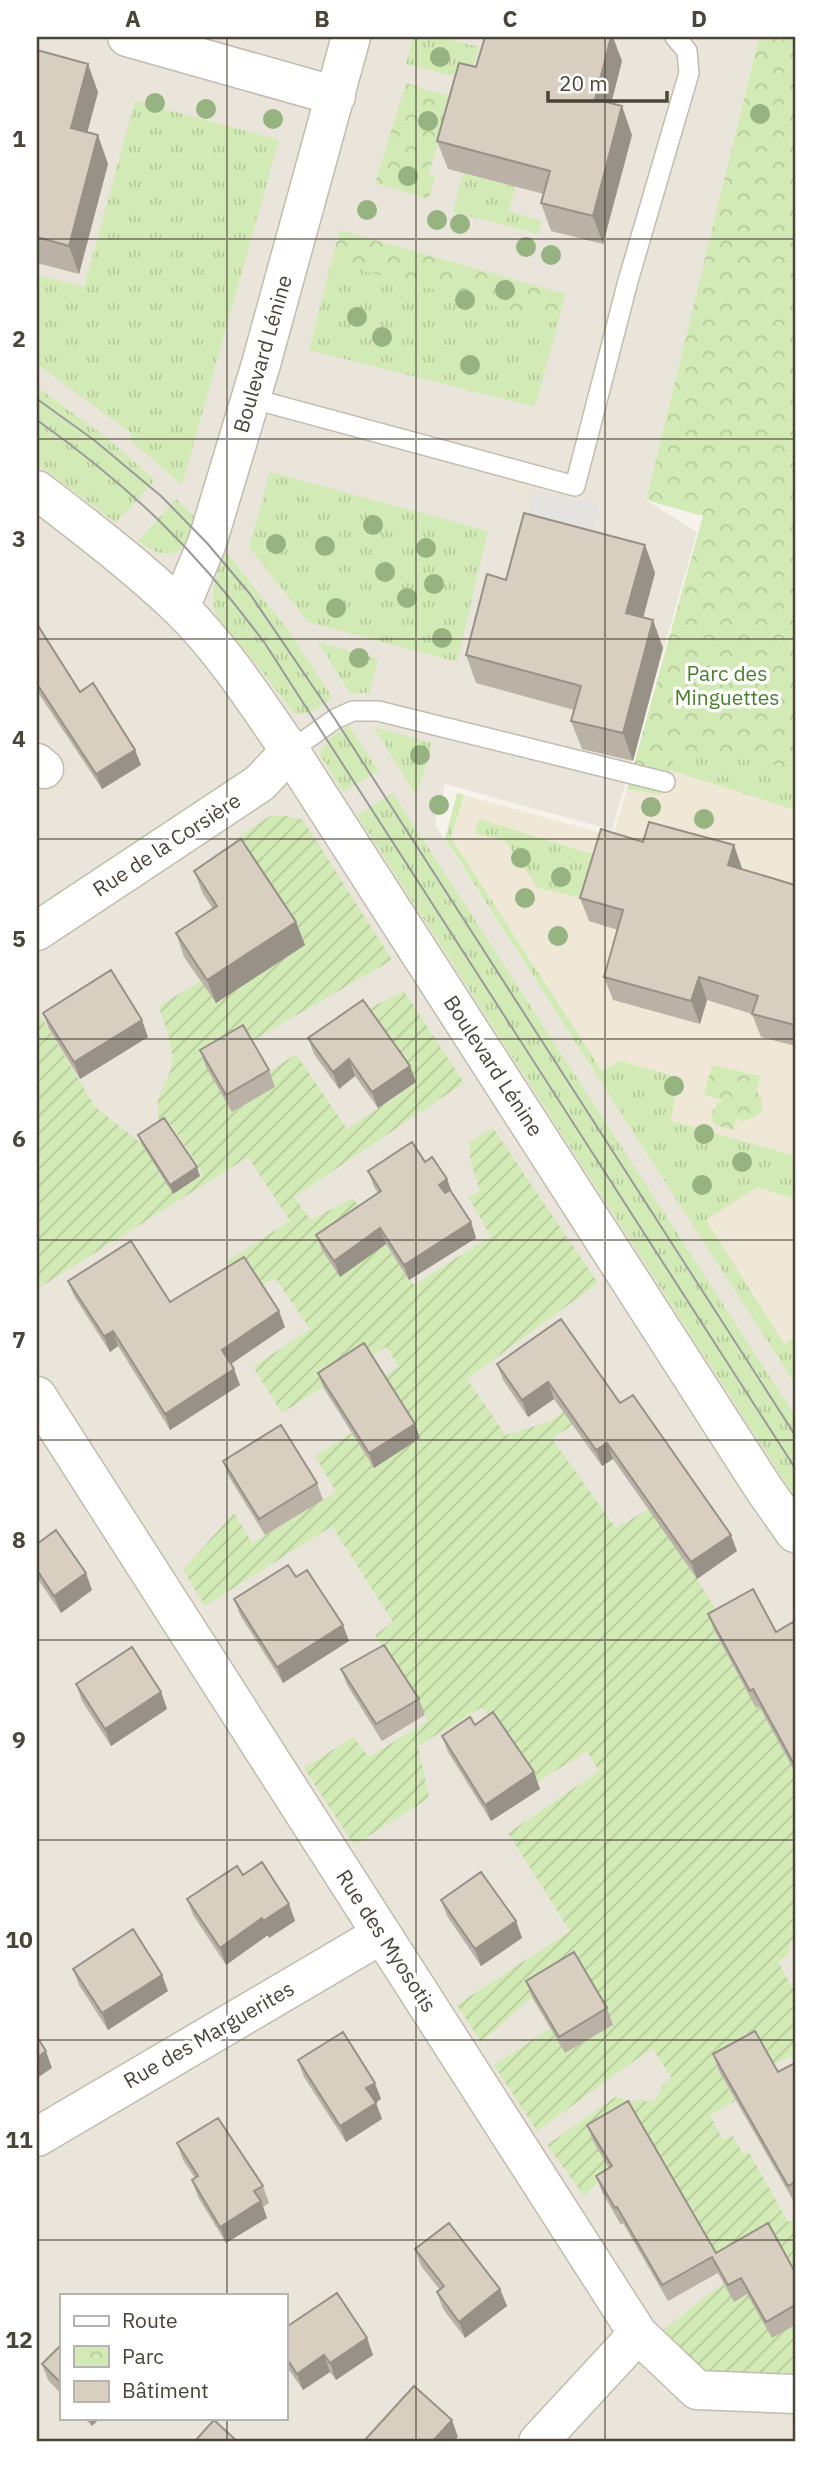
<svg xmlns="http://www.w3.org/2000/svg" width="832" height="2479" viewBox="0 0 832 2479" font-family="'IBM Plex Sans',sans-serif">
	<style>
		.residential { fill: #eae5da; fill-rule: evenodd }
		.education { fill: #efe8d6 }
		.grass { fill: url(#grass-tufts) }
		.park { fill: url(#park-crowns) }
		.garden { fill: url(#garden-furrows) }
		.parking { fill: #e5e3e0 }
		.lines { fill: none; stroke-linecap: round; stroke-linejoin: round }
		.service-casing { stroke: #c2bbae; stroke-width: 22 }
		.minor-casing { stroke: #c2bbae; stroke-width: 41 }
		.service { stroke: #fff; stroke-width: 19 }
		.minor { stroke: #fff; stroke-width: 38 }
		.tram { stroke: #9a9a9a; stroke-width: 2 }
		.tree { fill: #97b381 }
		.wall { fill: #bab2a6 }
		.shaded-wall { fill: #979187 }
		.building { fill: #d8cfc1; stroke: #979187; stroke-width: 2 }
		.grid { fill: none; stroke: #4b4439; stroke-width: 2; stroke-opacity: 0.55 }
		.labels { text-anchor: middle; stroke-width: 7; stroke-linejoin: round; paint-order: stroke }
		.street-label { font-size: 21px; fill: #4b4439; stroke: #fff }
		.park-label { font-size: 21px; fill: #4a7f2a; stroke: #fff }
		.neatline { fill: none; stroke: #4b4439; stroke-width: 2.5 }
		.grid-label { font-size: 23px; text-anchor: middle; font-weight: bold; fill: #4b4439 }
	</style>
	<defs>
		<pattern id="grass-tufts" width="24" height="20" patternUnits="userSpaceOnUse" patternTransform="scale(1.75)"><rect width="24" height="20" fill="#d2eab5"/><path d="M3 7l-1-3M5 7V3M7 7l1-3M15 17l-1-3M17 17v-4M19 17l1-3" fill="none" stroke="#b6ca9c"/></pattern>
		<pattern id="park-crowns" width="20" height="18" patternUnits="userSpaceOnUse" patternTransform="scale(1.75)"><rect width="20" height="18" fill="#d2eab5"/><path d="M2 6a3 3 0 1 1 6 0M12 15a3 3 0 1 1 6 0" fill="none" stroke="#b6ca9c"/></pattern>
		<pattern id="garden-furrows" width="10" height="10" patternUnits="userSpaceOnUse" patternTransform="scale(1.75)"><rect width="10" height="10" fill="#d2eab5"/><path d="M-1 1l2-2M0 10L10 0M9 11l2-2" fill="none" stroke="#b6ca9c"/></pattern>
	</defs>
	<rect width="100%" height="100%" fill="#f6f3ec"/>
	<path class="residential" d="M37,37H759L646,500L697,532L612,830L445,784L435,825L795,1382V2442H37ZM61,2295H285V2418H61Z"/>
	<path class="education" d="M673,759L795,771V1370L451,838L464,795L613,836L627,789L661,795Z"/>
	<path class="grass" d="M413,37H439L479,47L470,81L406,64Z
		M135,101L279,140L182,485L129,439L132,434L37,364V275L84,287Z
		M463,173L515,187L509,211L542,221L538,234L453,212Z
		M331,262L558,323L535,407L309,350Z
		M37,387L107,438L155,480L116,523L37,464Z
		M270,472L488,531L457,662L308,622L249,547Z
		M176,499L196,518C186,554 170,565 138,541Z
		M224,549L285,626L333,698C319,705 311,717 294,713L260,669L218,619L214,606L213,590Z
		M318,642L378,659L369,693H350Z
		M349,726L379,771L343,792L320,755C324,740 336,733 349,726Z
		M374,727L432,743L416,796Z
		M722,757L769,761L795,771V810L670,770L673,759Z
		M393,793L795,1416V1492L791,1491L357,815Z
		M457,793L464,795L451,838L602,1071L620,1061L678,1077L671,1121L792,1155L795,1199L757,1187L706,1220L784,1344L795,1337V1384L445,839Z
		M479,819L595,855L583,898L538,888L506,842L475,833Z"/>
	<path class="park" d="M759,37H795V771C753,756 718,758 674,759L661,795L627,789L703,516L646,500Z
		M406,83L452,97L429,174L435,176L429,199L375,183Z
		M340,230L565,294L558,323L331,262Z
		M712,1065L760,1076L757,1092L762,1099V1112L743,1122L737,1118L733,1130L715,1125C708,1114 713,1108 722,1100L704,1095Z"/>
	<path class="garden" d="M270,816H287L303,820L392,960L207,1067L232,1111L275,1087L268,1073L296,1054L347,1129L416,1083L364,1011L404,991L464,1083L294,1197L311,1220L353,1198L414,1285L491,1236L468,1197L480,1191L471,1163L469,1142L493,1128L598,1283L467,1379L506,1435L551,1421L594,1388L604,1403L552,1439L616,1528L649,1509L697,1579L725,1625L714,1631L756,1707L784,1693L769,1724C783,1749 804,1775 793,1805L795,1810V1938L791,1940L788,1955L778,1962L795,1992V2055L771,2065L719,2071L735,2101L710,2115L723,2140L733,2136L743,2154L749,2152L788,2222L795,2219V2278L722,2269L610,2170L584,2196L547,2145L615,2097L632,2101L640,2099C657,2106 656,2097 662,2086C664,2084 670,2080 672,2078L652,2048L537,2131L494,2065L551,2028L566,2053L532,1997L481,2042L457,2005L570,1931L508,1833L599,1771L587,1751L536,1783L499,1728L482,1707L418,1746L429,1798L354,1845L304,1768L353,1737L369,1757L428,1721L375,1635L393,1622L332,1526L205,1606L183,1570L234,1513L252,1543L336,1492L315,1456L352,1433L420,1438L382,1377L399,1367L386,1347L282,1413L253,1367L310,1329L275,1278L259,1287L238,1279L227,1261L290,1221L248,1157L37,1289V1009L95,1107L141,1143L173,1193L203,1174L171,1124L163,1130C146,1092 174,1085 172,1055C171,1039 163,1021 159,1006L201,981L216,1003L250,863L234,840Z
		M723,2283L734,2301L747,2294L795,2325V2375L696,2371L662,2331Z"/>
	<path class="parking" d="M533,490L598,504L591,538L526,524Z"/>
	<g class="lines">
		<g class="service-casing">
			<path id="service" d="M250,398L575,486L628,281L689,73L687,51L675,37
				M290,751L335,719L353,711H378L665,782"/>
		</g>
		<g class="minor-casing">
			<path id="minor" d="M127,37L336,96
				M37,490C85,527 134,564 178,606C221,647 257,703 290,751L764,1489L795,1533
				M180,608L207,543L261,364L351,37
				M37,763L44,769
				M37,931L260,783L290,751
				M37,1396L638,2334L697,2390L795,2394
				M37,2137L382,1934
				M538,2442L638,2334"/>
		</g>
		<use href="#service" class="service"/>
		<use href="#minor" class="minor"/>
		<path class="tram" d="M37,399L94,440L161,496L207,543L250,594L335,719L795,1435
			M37,420C131,487 198,552 266,645L795,1468"/>
	</g>
	<g class="tree">
		<circle cx="440" cy="57" r="10"/>
		<circle cx="155" cy="103" r="10"/>
		<circle cx="206" cy="109" r="10"/>
		<circle cx="760" cy="114" r="10"/>
		<circle cx="273" cy="119" r="10"/>
		<circle cx="428" cy="121" r="10"/>
		<circle cx="408" cy="176" r="10"/>
		<circle cx="367" cy="210" r="10"/>
		<circle cx="437" cy="220" r="10"/>
		<circle cx="460" cy="224" r="10"/>
		<circle cx="526" cy="247" r="10"/>
		<circle cx="551" cy="255" r="10"/>
		<circle cx="505" cy="290" r="10"/>
		<circle cx="465" cy="300" r="10"/>
		<circle cx="357" cy="317" r="10"/>
		<circle cx="382" cy="337" r="10"/>
		<circle cx="470" cy="365" r="10"/>
		<circle cx="373" cy="525" r="10"/>
		<circle cx="276" cy="544" r="10"/>
		<circle cx="325" cy="546" r="10"/>
		<circle cx="426" cy="548" r="10"/>
		<circle cx="385" cy="572" r="10"/>
		<circle cx="434" cy="584" r="10"/>
		<circle cx="407" cy="598" r="10"/>
		<circle cx="336" cy="608" r="10"/>
		<circle cx="442" cy="638" r="10"/>
		<circle cx="359" cy="658" r="10"/>
		<circle cx="420" cy="755" r="10"/>
		<circle cx="439" cy="805" r="10"/>
		<circle cx="651" cy="807" r="10"/>
		<circle cx="704" cy="819" r="10"/>
		<circle cx="521" cy="858" r="10"/>
		<circle cx="561" cy="877" r="10"/>
		<circle cx="525" cy="898" r="10"/>
		<circle cx="558" cy="936" r="10"/>
		<circle cx="674" cy="1086" r="10"/>
		<circle cx="704" cy="1134" r="10"/>
		<circle cx="742" cy="1162" r="10"/>
		<circle cx="702" cy="1185" r="10"/>
	</g>
	<path class="wall" d="M37,50L98,92L87,133L108,164L79,274L37,263Z
		M622,61L611,104L632,135L603,244L551,231L541,203L544,194L448,169L437,141L476,67Z
		M645,545L655,573L643,617L663,648L633,761L582,749L571,721L574,710L476,683L466,655L506,580Z
		M37,624L80,692L135,750L141,765L102,789L39,694L37,696Z
		M643,842L742,868V869L795,885V1046L761,1037L752,1014L707,1000L700,1024L613,1000L604,977L618,930L589,921L580,898Z
		M194,871L296,922L305,945L216,1003L184,957L176,933L213,909L203,894Z
		M43,1013L148,1037L80,1079L49,1029Z
		M308,1038L416,1082L378,1108L355,1076L339,1089L314,1054Z
		M200,1050L269,1070L275,1087L232,1112L206,1067Z
		M138,1135L200,1176L173,1194L141,1143Z
		M425,1162L447,1179L452,1193L471,1222L476,1238L409,1280L386,1244L340,1277L322,1250L316,1235L378,1193L374,1187L368,1171Z
		M68,1281L170,1302L285,1327L231,1364L240,1385L170,1430L118,1346L110,1352L74,1296Z
		M497,1364L620,1403L737,1551L697,1579L613,1459L602,1466L554,1399L528,1417L503,1380Z
		M318,1373L420,1438L374,1468L323,1387Z
		M223,1461L317,1483L323,1500L265,1535L229,1477Z
		M37,1544L92,1590L61,1613L37,1578Z
		M296,1577L349,1641L283,1683L240,1615L234,1599Z
		M708,1614L776,1632L795,1626V1772L759,1706L756,1708L714,1630Z
		M341,1669L419,1699L425,1715L382,1741L347,1685Z
		M76,1684L161,1692L167,1709L111,1746L82,1701Z
		M475,1725L540,1789L491,1821L448,1752L442,1736Z
		M243,1875L289,1904L295,1921L269,1938L268,1935L226,1965L193,1915L187,1899Z
		M441,1900L516,1921L522,1938L481,1966L447,1916Z
		M73,1969L168,1991L108,2030L79,1985Z
		M526,1981L607,2008L613,2025L565,2053L532,1997Z
		M713,2054L778,2072L795,2063V2202H794L719,2071Z
		M298,2060L381,2099L376,2103L382,2119L346,2142L304,2077Z
		M587,2125L716,2253L795,2272V2325L772,2338L747,2294L734,2302L718,2273L668,2301L623,2223L621,2225L602,2192L596,2176L609,2168L593,2141Z
		M177,2143L263,2186L269,2203L263,2207L267,2218L226,2243L198,2197L192,2180L195,2178L183,2160Z
		M415,2249L500,2289L507,2306L465,2338L443,2309L437,2292L440,2290L421,2266Z
		M285,2328L367,2338L373,2355L336,2380L330,2372L303,2390L285,2364Z
		M61,2345V2394L48,2380L42,2364Z
		M84,2418H100L92,2426Z"/>
	<path class="shaded-wall" d="M611,37H613L622,61L605,127L595,99Z
		M88,64L98,92L81,156L71,128Z
		M622,106L632,135L603,244L593,216Z
		M98,135L108,164L79,274L69,246Z
		M645,545L655,573L637,641L626,613Z
		M653,620L663,648L633,761L623,733Z
		M135,750L141,765L102,789L96,774Z
		M734,845L742,868L736,888L728,865Z
		M296,922L305,945L216,1003L207,980Z
		M699,977L707,1000L700,1024L691,1001Z
		M142,1020L148,1037L80,1079L74,1062Z
		M349,1059L355,1076L339,1089L333,1072Z
		M410,1066L416,1082L378,1108L372,1092Z
		M197,1167L200,1176L173,1194L170,1185Z
		M447,1179L453,1195L445,1201L439,1185Z
		M471,1222L476,1238L409,1280L404,1265Z
		M380,1228L386,1244L340,1277L334,1261Z
		M279,1311L285,1327L228,1366L222,1350Z
		M113,1331L118,1346L110,1352L104,1336Z
		M234,1369L240,1385L170,1430L165,1414Z
		M548,1382L554,1399L528,1417L522,1400Z
		M415,1424L420,1438L374,1468L369,1453Z
		M607,1443L613,1459L602,1466L596,1450Z
		M731,1535L737,1551L697,1579L691,1562Z
		M86,1573L92,1590L61,1613L54,1596Z
		M343,1625L349,1641L283,1683L277,1667Z
		M161,1692L167,1709L111,1746L105,1729Z
		M534,1772L540,1789L491,1821L485,1805Z
		M289,1904L295,1921L269,1938L263,1921Z
		M262,1918L268,1935L226,1965L220,1948Z
		M516,1921L522,1938L481,1966L475,1949Z
		M162,1975L168,1991L108,2030L102,2013Z
		M46,2051L52,2068L37,2078V2058Z
		M375,2083L381,2099L374,2104L376,2103L382,2119L346,2142L340,2126L366,2088Z
		M261,2201L267,2218L226,2243L220,2227Z
		M500,2289L507,2306L465,2338L459,2322Z
		M367,2338L373,2355L336,2380L330,2363Z
		M324,2355L330,2372L303,2390L297,2374Z
		M89,2418H100L92,2426Z
		M452,2420L458,2437L453,2442H432Z"/>
	<path class="building" d="M485,37H611L595,99L622,106L593,216L541,203L550,171L437,141L459,63L476,67Z
		M37,50L88,64L71,128L98,135L69,246L37,237Z
		M524,513L645,545L626,613L653,620L623,733L571,721L581,686L466,655L487,574L506,580Z
		M37,624L80,692L93,683L135,750L96,774L37,684Z
		M649,822L734,845L728,865L795,885V1025L752,1014L758,996L699,977L691,1001L604,977L623,910L580,898L601,829L643,842Z
		M241,839L296,922L207,980L176,933L217,906L194,871Z
		M111,970L142,1020L74,1062L43,1013Z
		M363,1000L410,1066L372,1092L349,1059L333,1072L308,1038Z
		M243,1025L269,1070L226,1095L200,1050Z
		M164,1118L197,1167L170,1185L138,1135Z
		M412,1142L425,1162L432,1157L447,1179L439,1185L445,1193L450,1190L471,1222L404,1265L380,1228L334,1261L316,1235L381,1191L368,1171Z
		M131,1241L170,1302L244,1257L279,1311L222,1350L234,1369L165,1414L113,1331L104,1336L68,1281Z
		M561,1319L620,1403L633,1395L731,1535L691,1562L607,1443L596,1450L548,1382L522,1400L497,1364Z
		M364,1343L415,1424L369,1453L318,1373Z
		M281,1425L317,1483L259,1519L223,1461Z
		M56,1530L86,1573L54,1596L37,1570V1544Z
		M288,1565L296,1577L307,1570L343,1625L277,1667L234,1599Z
		M753,1589L776,1632L793,1622L795,1626V1766L753,1689L750,1691L708,1614Z
		M384,1645L419,1699L376,1724L341,1669Z
		M132,1647L161,1692L105,1729L76,1684Z
		M493,1712L534,1772L485,1805L442,1736L470,1717L475,1725Z
		M262,1862L289,1904L263,1921L262,1918L220,1948L187,1899L237,1866L243,1875Z
		M481,1872L516,1921L475,1949L441,1900Z
		M133,1929L162,1975L102,2013L73,1969Z
		M574,1952L607,2008L559,2037L526,1981Z
		M755,2031L778,2072L795,2063V2182L788,2186L713,2054Z
		M343,2032L375,2083L366,2088L376,2103L340,2126L298,2060Z
		M37,2037L46,2051L37,2058Z
		M628,2101L716,2253L768,2223L795,2272V2305L766,2322L741,2278L728,2285L712,2257L662,2285L617,2207L615,2208L596,2176L612,2166L587,2125Z
		M218,2118L263,2186L254,2191L261,2201L220,2227L192,2180L198,2176L177,2143Z
		M449,2223L500,2289L459,2322L437,2292L444,2286L415,2249Z
		M337,2293L367,2338L330,2363L324,2355L297,2374L285,2356V2328Z
		M61,2345V2383L42,2364Z
		M414,2386L452,2420L432,2442H363Z
		M214,2420L238,2442H194Z"/>
	<path class="grid" d="M227,37V2295M416,37V2442M605,37V2442M37,239H795M37,439H795M37,639H795M37,839H795M37,1039H795M37,1240H795M37,1440H795M37,1640H795M37,1840H795M37,2040H795M37,2240H795M227,2418V2442"/>
	<g class="labels">
		<g class="street-label">
			<text transform="translate(263 354) rotate(-74)" y="7">Boulevard Lénine</text>
			<text transform="translate(167 845) rotate(-33)" y="7">Rue de la Corsière</text>
			<text transform="translate(493 1066) rotate(57)" y="7">Boulevard Lénine</text>
			<text transform="translate(386 1941) rotate(57)" y="7">Rue des Myosotis</text>
			<text transform="translate(209 2035) rotate(-30)" y="7">Rue des Marguerites</text>
		</g>
		<g class="park-label">
			<text x="727" y="681">Parc des<tspan x="727" dy="24">Minguettes</tspan></text>
		</g>
	</g>
	<rect width="832" height="2479" fill="none" stroke="#ffffff" stroke-width="77"/>
	<rect x="60" y="2294" width="228" height="126" fill="#ffffff" stroke="#b7b4b0" stroke-width="2"/>
	<rect x="74" y="2316" width="35" height="10" fill="#ffffff" stroke="#b7b4b0" stroke-width="2"/>
	<text x="122" y="2328" font-size="21" fill="#4b4439">Route</text>
	<rect x="74" y="2346" width="35" height="21" fill="url(#park-crowns)" stroke="#b7b4b0" stroke-width="2"/>
	<text x="122" y="2364" font-size="21" fill="#4b4439">Parc</text>
	<rect x="74" y="2381" width="35" height="21" fill="#d8cfc1" stroke="#b7b4b0" stroke-width="2"/>
	<text x="122" y="2398" font-size="21" fill="#4b4439">Bâtiment</text>
	<path d="M548 91v10h119v-10" fill="none" stroke="#4b4439" stroke-width="3.5"/>
	<text x="559" y="91" font-size="21" fill="#4b4439" stroke="#ffffff" stroke-width="5" paint-order="stroke">20 m</text>
	<rect x="38" y="38" width="756" height="2402" class="neatline"/>
	<g class="grid-label">
		<text x="133" y="27">A</text>
		<text x="322" y="27">B</text>
		<text x="510" y="27">C</text>
		<text x="699" y="27">D</text>
		<text x="19" y="147">1</text>
		<text x="19" y="347">2</text>
		<text x="19" y="547">3</text>
		<text x="19" y="747">4</text>
		<text x="19" y="947">5</text>
		<text x="19" y="1147">6</text>
		<text x="19" y="1348">7</text>
		<text x="19" y="1548">8</text>
		<text x="19" y="1748">9</text>
		<text x="19" y="1948">10</text>
		<text x="19" y="2148">11</text>
		<text x="19" y="2348">12</text>
	</g>
</svg>
